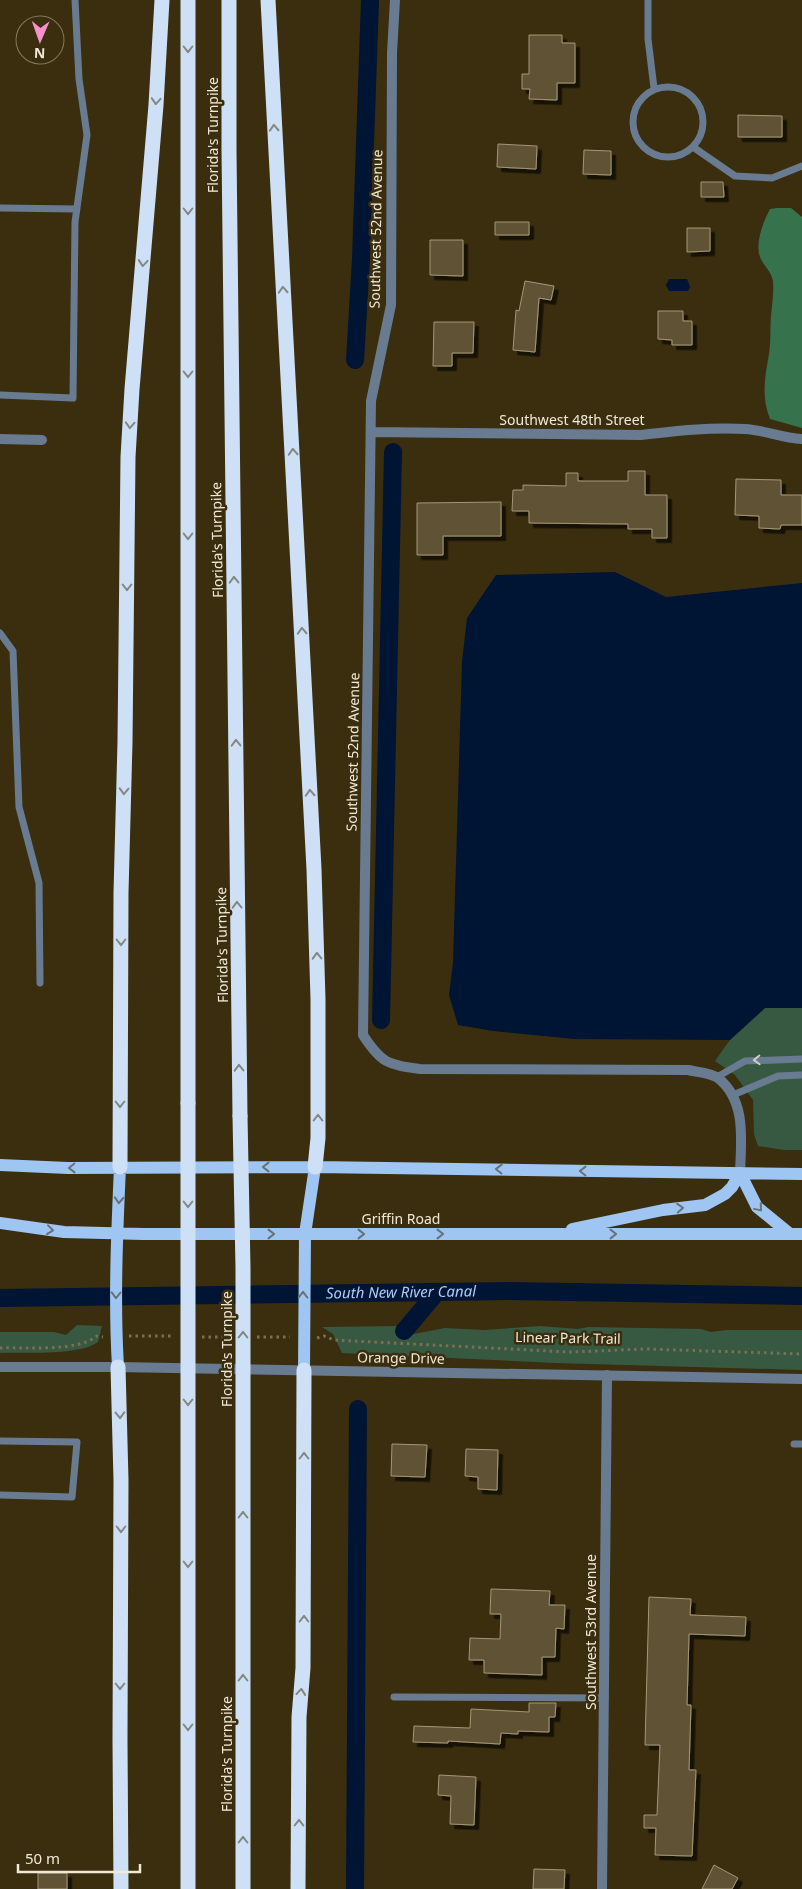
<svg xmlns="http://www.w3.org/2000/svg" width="802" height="1889" viewBox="0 0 802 1889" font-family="'Noto Sans',sans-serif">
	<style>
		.green { fill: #375942 }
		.forest { fill: #36724b }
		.water { fill: #001434 }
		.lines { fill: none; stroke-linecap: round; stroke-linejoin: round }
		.canal { stroke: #001434; stroke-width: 18 }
		.building { fill: #605334; stroke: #a59675; filter: url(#shadow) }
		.path { stroke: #7a7055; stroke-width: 3; stroke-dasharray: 2.5 4; stroke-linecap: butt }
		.service { stroke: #687b90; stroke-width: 7 }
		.minor { stroke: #687b90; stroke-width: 10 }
		.tertiary { stroke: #687b90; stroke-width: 10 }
		.primary { stroke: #9fc5f2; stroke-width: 12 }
		.motorway { stroke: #cee0f6; stroke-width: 15 }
		.motorway-bridge { stroke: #cee0f6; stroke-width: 15 }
		.oneway { stroke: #848782 }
		.oneway2 { stroke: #cecec5 }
		.oneway3 { stroke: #677275 }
		.labels { text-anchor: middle; stroke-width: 5; stroke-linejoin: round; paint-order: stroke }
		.street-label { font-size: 14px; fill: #f0e9d7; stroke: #3a2e0f }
		.water-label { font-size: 15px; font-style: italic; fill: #accdf9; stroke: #3a2e0f }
	</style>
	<defs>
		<filter id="shadow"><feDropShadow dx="4.5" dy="4.5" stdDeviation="0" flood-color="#0009"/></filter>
	</defs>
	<rect width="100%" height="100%" fill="#3a2e0f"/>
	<path class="green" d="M765,1008H802V1150H784L758,1146L754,1134L753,1100L735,1075L715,1061L730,1040Z
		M77,1325L102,1326L98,1342C79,1356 25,1352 0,1353V1332H54L66,1335Z
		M398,1326L409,1335L445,1328L484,1330L540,1326L578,1329L588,1327L701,1329L711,1332L727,1330H802V1370L556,1363L342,1353L333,1334L322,1327Z"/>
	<path class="forest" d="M777,208H791L802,217V428L770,419C761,397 765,377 769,354C771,341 770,329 771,316C772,304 774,293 773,281C771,272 766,268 762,261C753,247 763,222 770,209Z"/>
	<path class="water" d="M669,279H687L690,287L688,291H669L666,285Z
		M615,572L666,597L802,583V1008H765L730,1040L574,1039L493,1031L458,1025L449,995L453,963L462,662L467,618L496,575Z"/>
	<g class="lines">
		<g class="canal">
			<path d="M355,360L361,259L370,0"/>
			<path d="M381,1020L393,452"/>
			<path id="s1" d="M0,1298L510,1291L802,1296"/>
			<path d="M404,1331L437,1292"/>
			<path d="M355,1889L358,1409"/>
		</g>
	</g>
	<path class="building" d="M529,35H562V43H575V83H557V100L529,99L530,89H522V74H529Z
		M738,115L782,116V137H738Z
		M498,144L537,146L536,169L497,167Z
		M584,150L611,151V175L583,174Z
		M701,182H723L724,197H701Z
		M495,222H529V235H495Z
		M687,228H710V251L687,252Z
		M430,240H463V276L430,275Z
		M525,281L554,286L551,300L539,298L535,352L513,350L516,310L519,311Z
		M658,311H683V321H692V345H672V340L658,339Z
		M434,322H474L473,353H452V366H433Z
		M628,471H645V495H667V538H652V529H628V524L529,523V511H512L513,490H523V485L566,486V473H578V481H628Z
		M736,479L781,480V495H802V525H781L780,529L759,528V516L735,515Z
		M501,502V536H443V555H417V503Z
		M392,1444L427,1445L425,1477L391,1476Z
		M466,1449L498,1450L497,1490L478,1489V1477L465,1476Z
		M491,1589L550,1591L549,1605H565L564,1629L556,1628L555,1657H542V1675L484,1673V1660H469L470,1638L500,1639L501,1614H490Z
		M649,1597L691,1599L690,1615L746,1617L745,1636L689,1634L687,1705H691L689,1770H696L692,1856L655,1855L656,1828H644V1815H657L660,1745H645Z
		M529,1703H556L555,1717H549V1732L518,1731V1734L501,1733L500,1744L448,1741V1743L413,1742L414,1726L470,1728L471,1709L529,1712Z
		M439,1775L476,1777L474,1825L450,1824L451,1796L438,1795Z
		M714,1865L738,1878L732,1889H702Z
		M534,1869L565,1870L564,1889H533Z
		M38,1873H67V1889H38Z"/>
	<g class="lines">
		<path class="path" d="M129,1336H173
			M202,1337H228
			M257,1337H290
			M317,1338L324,1336L334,1340L569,1352L646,1349L802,1354
			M0,1348C26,1347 77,1352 97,1336L103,1337"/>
		<path class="service" d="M648,0V39L654,88
			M633 122a35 35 0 1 1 70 0a35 35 0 1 1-70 0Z
			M693,147L735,176L772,178L802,166
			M0,208L77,209
			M0,395L73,398L75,222L87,135L79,79L75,0
			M0,633L13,651L19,807L39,883L40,983
			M717,1077L745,1061L802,1059
			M733,1095L778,1076L802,1075
			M0,1441L77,1442L72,1497L0,1495
			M794,1444H802
			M394,1697L605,1698"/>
		<path class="minor" d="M395,0L392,53L391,305L371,401L363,1035C381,1063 388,1065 420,1069L688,1070C697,1072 711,1073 718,1078C747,1101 741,1141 740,1173
			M371,432L641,435C675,431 710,427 745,429C764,430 782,438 802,439
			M0,439L42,440
			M602,1889L607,1375"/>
		<path class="tertiary" d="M0,1367H118L802,1379"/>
		<path class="primary" d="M0,1165L68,1168L315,1167L802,1174
			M740,1173L757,1207L790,1234
			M0,1223L64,1232L143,1234H802
			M572,1229L663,1210L705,1205L725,1194L732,1187L740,1173
			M118,1367C114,1300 117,1233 120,1167
			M304,1370L305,1234L315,1167"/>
		<path class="motorway" d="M188,0V1103
			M229,0V150L240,1116
			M268,0L314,869L318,999V1138L315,1167
			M120,1167L121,893L125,742L128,457L132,389L156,105L162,0
			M118,1367L121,1480L120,1740L121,1889
			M298,1889L299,1717L303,1668L304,1370"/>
		<path class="motorway-bridge" d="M240,1116L243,1268V1889
			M188,1889V1103"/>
	</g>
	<defs><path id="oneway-chevron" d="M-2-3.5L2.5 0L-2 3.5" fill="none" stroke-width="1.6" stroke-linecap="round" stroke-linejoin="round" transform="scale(1.25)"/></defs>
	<g class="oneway">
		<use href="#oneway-chevron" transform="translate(188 49) rotate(90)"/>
		<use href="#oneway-chevron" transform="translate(156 101) rotate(94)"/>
		<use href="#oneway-chevron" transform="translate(274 128) rotate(-93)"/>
		<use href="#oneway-chevron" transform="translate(188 211) rotate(90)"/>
		<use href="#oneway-chevron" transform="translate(143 263) rotate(95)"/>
		<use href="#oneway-chevron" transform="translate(283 290) rotate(-93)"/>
		<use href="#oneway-chevron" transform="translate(188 374) rotate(90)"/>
		<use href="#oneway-chevron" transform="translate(130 425) rotate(93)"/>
		<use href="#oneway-chevron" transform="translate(293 452) rotate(-93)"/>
		<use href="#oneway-chevron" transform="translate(188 536) rotate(90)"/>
		<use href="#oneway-chevron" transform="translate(234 580) rotate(-91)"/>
		<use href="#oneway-chevron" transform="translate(127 587) rotate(90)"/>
		<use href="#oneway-chevron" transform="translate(302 631) rotate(-93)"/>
		<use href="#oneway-chevron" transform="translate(236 743) rotate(-91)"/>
		<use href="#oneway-chevron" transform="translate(124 791) rotate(92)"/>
		<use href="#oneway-chevron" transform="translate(310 793) rotate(-93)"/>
		<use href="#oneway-chevron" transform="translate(237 905) rotate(-91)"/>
		<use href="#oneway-chevron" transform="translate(121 942) rotate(90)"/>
		<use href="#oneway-chevron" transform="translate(317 956) rotate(-91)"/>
		<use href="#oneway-chevron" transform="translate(239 1068) rotate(-91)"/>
		<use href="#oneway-chevron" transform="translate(120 1104) rotate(90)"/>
		<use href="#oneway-chevron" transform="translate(318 1118) rotate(-90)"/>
		<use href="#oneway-chevron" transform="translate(188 1204) rotate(90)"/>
		<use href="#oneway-chevron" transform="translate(243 1335) rotate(-90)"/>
		<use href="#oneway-chevron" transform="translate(188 1402) rotate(90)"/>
		<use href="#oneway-chevron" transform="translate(120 1415) rotate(89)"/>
		<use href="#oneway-chevron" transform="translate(304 1456) rotate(-90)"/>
		<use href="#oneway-chevron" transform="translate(243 1515) rotate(-90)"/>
		<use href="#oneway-chevron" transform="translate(121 1529) rotate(90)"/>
		<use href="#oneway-chevron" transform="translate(188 1564) rotate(90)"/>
		<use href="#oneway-chevron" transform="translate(304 1619) rotate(-90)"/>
		<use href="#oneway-chevron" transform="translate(243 1678) rotate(-90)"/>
		<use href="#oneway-chevron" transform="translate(120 1686) rotate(90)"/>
		<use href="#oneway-chevron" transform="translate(301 1692) rotate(-85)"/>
		<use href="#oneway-chevron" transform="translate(188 1727) rotate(90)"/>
		<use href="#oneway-chevron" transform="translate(299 1823) rotate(-90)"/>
		<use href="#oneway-chevron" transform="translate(243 1840) rotate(-90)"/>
	</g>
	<use class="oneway2" href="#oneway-chevron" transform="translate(757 1060) rotate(178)"/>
	<g class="oneway3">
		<use href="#oneway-chevron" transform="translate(266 1167) rotate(180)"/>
		<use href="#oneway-chevron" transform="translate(72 1168) rotate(179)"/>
		<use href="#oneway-chevron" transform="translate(499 1169) rotate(-179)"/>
		<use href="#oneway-chevron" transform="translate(583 1171) rotate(-179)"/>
		<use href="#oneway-chevron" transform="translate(119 1200) rotate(93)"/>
		<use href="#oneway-chevron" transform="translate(680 1208) rotate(-4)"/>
		<use href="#oneway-chevron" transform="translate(759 1208) rotate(50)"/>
		<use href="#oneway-chevron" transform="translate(50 1230) rotate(7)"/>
		<use href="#oneway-chevron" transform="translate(271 1234)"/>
		<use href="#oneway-chevron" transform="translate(361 1234)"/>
		<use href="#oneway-chevron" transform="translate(440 1234)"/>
		<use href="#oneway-chevron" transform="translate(613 1234)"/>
		<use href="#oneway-chevron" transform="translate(116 1295) rotate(91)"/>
		<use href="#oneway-chevron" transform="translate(303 1295) rotate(-90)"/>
	</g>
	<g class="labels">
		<g class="street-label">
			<text transform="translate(213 135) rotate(-90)" y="5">Florida's Turnpike</text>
			<text transform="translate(376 229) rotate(-89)" y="5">Southwest 52nd Avenue</text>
			<text x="572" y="425">Southwest 48th Street</text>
			<text transform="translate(217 540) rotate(-91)" y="5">Florida's Turnpike</text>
			<text transform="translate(353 752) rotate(-89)" y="5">Southwest 52nd Avenue</text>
			<text transform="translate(222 945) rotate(-91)" y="5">Florida's Turnpike</text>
			<text x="401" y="1224">Griffin Road</text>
			<text transform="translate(568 1338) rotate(1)" y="5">Linear Park Trail</text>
			<text transform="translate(227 1349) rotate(-90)" y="5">Florida's Turnpike</text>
			<text transform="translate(401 1358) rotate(1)" y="5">Orange Drive</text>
			<text transform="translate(591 1632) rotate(-90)" y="5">Southwest 53rd Avenue</text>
			<text transform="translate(227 1754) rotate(-90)" y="5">Florida's Turnpike</text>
		</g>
		<g class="water-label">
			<text dy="5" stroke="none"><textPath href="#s1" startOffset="401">South New River Canal</textPath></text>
		</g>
	</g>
	<g transform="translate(40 40) rotate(182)"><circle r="24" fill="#3a2e0f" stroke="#83795f"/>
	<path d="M0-4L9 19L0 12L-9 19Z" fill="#f890cb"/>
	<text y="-8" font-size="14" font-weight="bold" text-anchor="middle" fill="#f0e9d7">N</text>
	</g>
	<path d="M18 1864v8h122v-8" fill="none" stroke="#f0e9d7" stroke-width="2.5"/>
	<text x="25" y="1864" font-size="15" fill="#f0e9d7" stroke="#3a2e0f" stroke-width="4" paint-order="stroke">50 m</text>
</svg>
